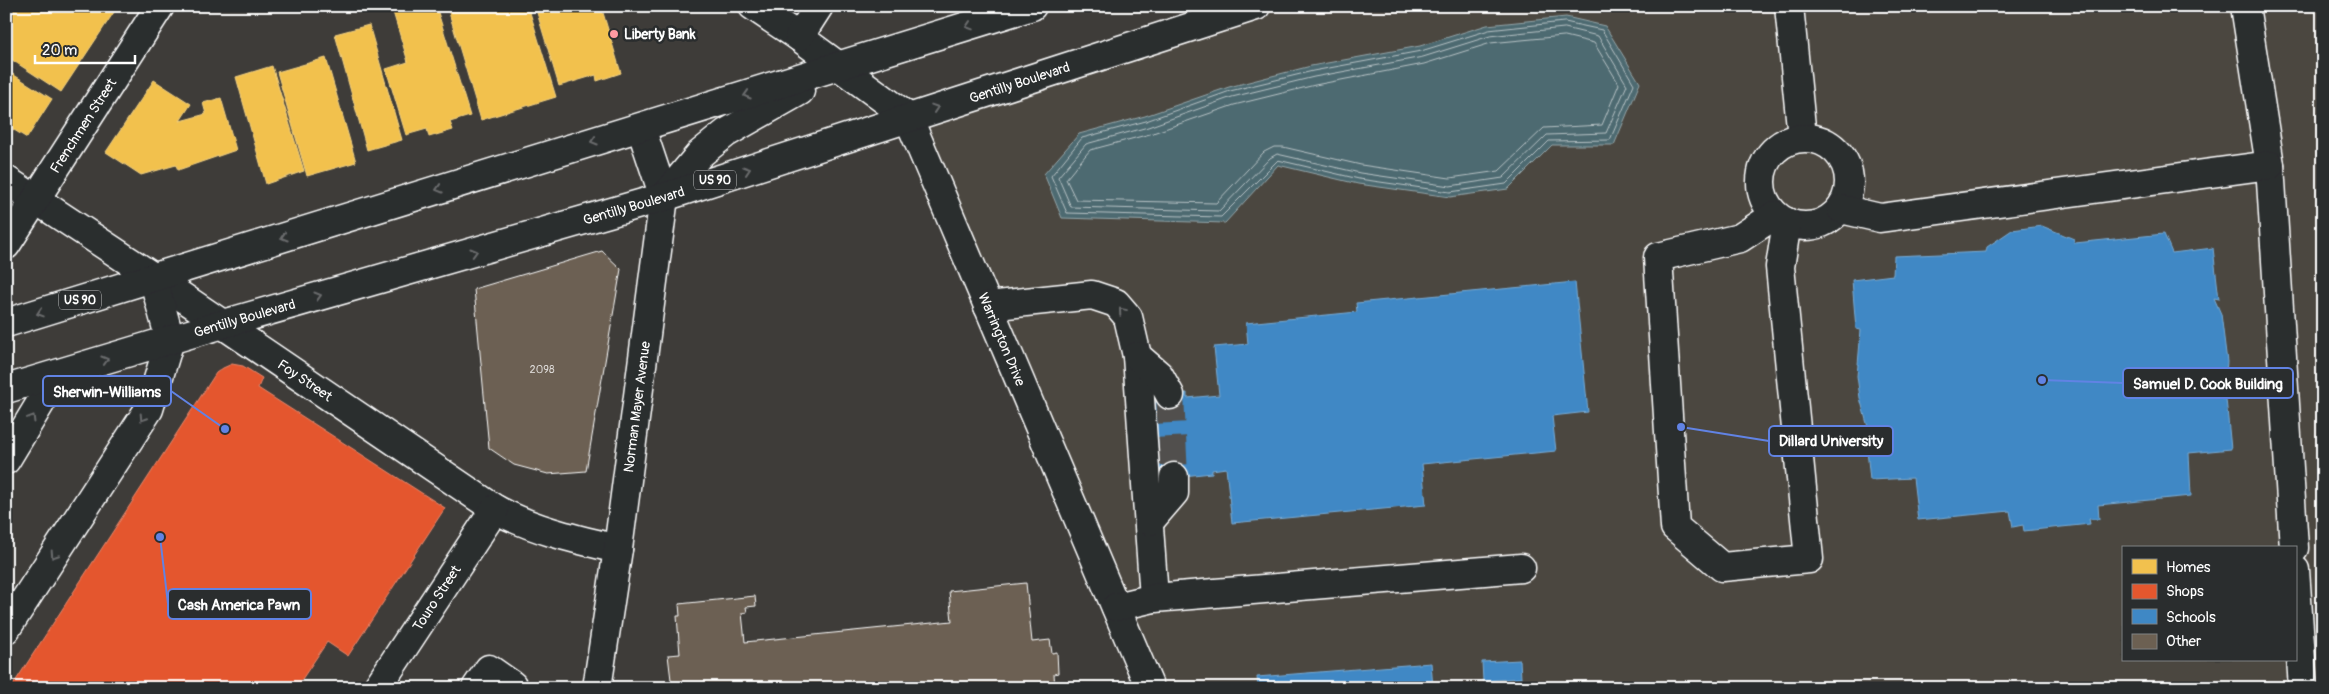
<svg xmlns="http://www.w3.org/2000/svg" width="2329" height="694" viewBox="0 0 2329 694" font-family="Pangolin,sans-serif">
	<style>
		.built { fill: #4c4740; fill-rule: evenodd }
		.water { fill: #4d6a71; stroke: #94a6aa }
		.homes { fill: #f2c14e; stroke: #f6d483 }
		.shops { fill: #e4572e; stroke: #ec896d }
		.schools { fill: #3f88c5; stroke: #79acd6 }
		.lines { fill: none; stroke-linecap: round; stroke-linejoin: round }
		.shore { stroke: #b8c3c6; stroke-width: 1 }
		.building { fill: #6c6052; stroke: #fff }
		.minor-tunnel { stroke: #51504d; stroke-width: 28; stroke-dasharray: 28 14; stroke-linecap: butt }
		.minor-casing { stroke: #fff; stroke-width: 31 }
		.major-casing { stroke: #fff; stroke-width: 31 }
		.minor { stroke: #2a2d2e; stroke-width: 28 }
		.major { stroke: #2a2d2e; stroke-width: 28 }
		.oneway { stroke: #6a6c6d }
		.poi-dot { fill: #ff9aa2; stroke: #2a2d2e; stroke-width: 2 }
		.labels { text-anchor: middle; stroke-width: 5; stroke-linejoin: round; paint-order: stroke }
		.number-label { font-size: 11px; fill: #dad7d4 }
		.shield { fill: #2a2d2e; stroke: #bfc0c0; stroke-width: 1 }
		.shield-label { font-size: 12px; font-weight: bold; fill: #fff }
		.poi-label { font-size: 14px; font-weight: bold; fill: #fff; stroke: #2a2d2e; text-anchor: start }
		.street-label { font-size: 14px; fill: #fff; stroke: #2a2d2e }
		.leader { fill: none; stroke: #6183e4; stroke-width: 2 }
		.callout-dot { fill: #6183e4; stroke: #2a2d2e; stroke-width: 2 }
		.callout { fill: #2a2d2e; stroke: #6183e4; stroke-width: 2 }
		.callout-label { font-size: 15px; text-anchor: middle; font-weight: bold; fill: #fff }
	</style>
	<rect width="100%" height="100%" fill="#3e3c39"/>
	<filter id="ink" filterUnits="userSpaceOnUse"><feTurbulence type="fractalNoise" baseFrequency=".02" numOctaves="2"/><feDisplacementMap in="SourceGraphic" scale="10" xChannelSelector="R" yChannelSelector="G"/><feConvolveMatrix kernelMatrix="1 2 1 2 8 2 1 2 1" color-interpolation-filters="sRGB"/></filter>
	<g filter="url(#ink)">
		<path class="built" d="M1256,6H2323V688H1150L908,117ZM2123,548H2295V660H2123Z"/>
		<path class="water" d="M1566,17L1605,26L1640,83L1614,145H1552L1508,189L1450,197L1358,184L1278,165L1225,223L1062,218L1044,174L1079,134L1145,116L1229,87L1311,66L1420,46L1487,25Z"/>
		<path class="homes" d="M6,6H118L61,92L6,56Z
			M412,6H436L470,116L450,122L453,130L429,137L427,129L406,135L386,69L408,62L393,12Z
			M447,6H528L556,97L481,120Z
			M535,6H601L621,73L597,81L596,75L559,86Z
			M369,25L402,140L367,150L335,34Z
			M326,58L356,162L307,176L277,72Z
			M272,66L304,171L266,184L236,77Z
			M6,70L52,99L27,138L6,125Z
			M154,80L191,104L180,121L206,114L203,103L221,98L236,150L178,170L176,165L141,175L106,152Z"/>
		<path class="shops" d="M232,364L243,366L262,378L258,388L445,508L348,656L327,642L296,688H11L216,373L223,368Z"/>
		<path class="schools" d="M2042,226L2074,239L2075,243L2164,234L2172,253L2213,248L2219,299L2214,298L2221,314L2227,362L2225,384L2221,399H2226L2231,449L2189,453L2191,496L2098,505L2099,519H2089L2090,524L2024,531L2023,525L2013,527L2010,511L1918,520L1913,478L1870,480L1865,431H1869L1860,398L1857,376L1861,330L1856,329L1852,280L1893,275L1894,256L1986,252L1987,247L2012,230Z
			M1575,282L1588,412L1552,416L1556,451L1422,464L1426,505L1232,523L1226,468L1212,470V473L1164,478L1163,471H1157L1150,403L1158,402L1157,396L1187,393V398L1219,395L1214,347L1248,344L1246,323L1357,312L1356,303Z
			M1520,660L1521,678L1483,681L1482,662Z
			M1431,663L1433,688H1258L1257,677Z"/>
		<g class="lines">
			<path class="shore" d="M1565,22L1602,30L1634,84L1610,140L1549,141L1506,184L1450,192L1359,179L1278,160L1221,217L1067,213L1051,176L1082,138L1146,121L1230,91L1313,71L1421,51L1489,30Z
				M1565,28L1598,36L1627,85L1606,133L1547,135L1503,178L1450,186L1360,173L1277,154L1270,158L1219,211L1071,207L1058,177L1086,144L1148,127L1232,97L1314,77L1423,57L1490,36Z
				M1565,36L1594,43L1619,84L1602,125L1544,128L1499,171L1450,178L1361,165L1283,147H1274L1264,152L1216,203L1076,200L1066,179L1090,150L1150,134L1234,105L1315,85L1424,64L1491,43Z"/>
		</g>
		<path class="building" d="M602,251L621,269L586,471L548,474L514,465L489,448L474,289Z
			M1026,583L1032,642L1050,640L1052,653L1057,652L1058,673L1054,674L1055,688H672L668,655L680,654L677,616H680L679,604L755,596L756,606L746,607L747,612L742,613L745,642L952,621L949,591Z"/>
		<g class="lines">
			<path class="minor-tunnel" d="M1170,395L1174,477"/>
			<g class="minor-casing">
				<g id="minor">
					<path id="s1" d="M753,6L799,37L908,117L1150,688"/>
					<path d="M1789,6L1802,137"/>
					<path d="M2245,6L2270,165L2294,548"/>
					<path d="M799,37L819,6"/>
					<circle cx="1805" cy="182" r="44"/>
					<path id="s2" d="M6,180L153,277L495,509C534,530 575,539 618,549"/>
					<path d="M1841,209L1880,218L2270,165"/>
					<path d="M1775,215L1740,238L1658,257L1675,527L1722,567L1809,559L1780,267L1787,222"/>
					<path id="s3" d="M6,245L160,6"/>
					<path d="M988,306L1092,295L1116,303L1128,317L1137,356L1154,598"/>
					<path d="M1137,356L1159,375L1170,395"/>
					<path d="M6,460L58,374"/>
					<path d="M1150,521L1174,493V477"/>
					<path d="M2295,570L2303,688"/>
					<path d="M1116,607L1154,598L1521,568"/>
					<path d="M6,629L149,409L170,340L153,277"/>
					<path id="s4" d="M377,688L495,509"/>
					<path d="M476,688L489,669L512,685V688"/>
					<path id="s5" d="M597,688L618,549L664,197L641,128"/>
				</g>
			</g>
			<g class="major-casing">
				<g id="major">
					<path d="M664,197L700,154L726,133L800,91"/>
					<path d="M6,323L1032,6"/>
					<path id="s6" d="M6,389L223,324L664,197L1256,6"/>
				</g>
			</g>
			<use href="#minor" class="minor"/>
			<use href="#major" class="major"/>
		</g>
		<defs><path id="oneway-chevron" d="M-2-3.5L2.5 0L-2 3.5" fill="none" stroke-width="1.6" stroke-linecap="round" stroke-linejoin="round" transform="scale(1.25)"/></defs>
		<g class="oneway">
			<use href="#oneway-chevron" transform="translate(969 26) rotate(162)"/>
			<use href="#oneway-chevron" transform="translate(747 95) rotate(163)"/>
			<use href="#oneway-chevron" transform="translate(935 108) rotate(-18)"/>
			<use href="#oneway-chevron" transform="translate(594 141) rotate(163)"/>
			<use href="#oneway-chevron" transform="translate(747 170) rotate(-18)"/>
			<use href="#oneway-chevron" transform="translate(439 189) rotate(163)"/>
			<use href="#oneway-chevron" transform="translate(284 237) rotate(163)"/>
			<use href="#oneway-chevron" transform="translate(474 252) rotate(-16)"/>
			<use href="#oneway-chevron" transform="translate(318 296) rotate(-16)"/>
			<use href="#oneway-chevron" transform="translate(1122 311) rotate(-130)"/>
			<use href="#oneway-chevron" transform="translate(40 313) rotate(162)"/>
			<use href="#oneway-chevron" transform="translate(105 360) rotate(-17)"/>
			<use href="#oneway-chevron" transform="translate(32 418) rotate(-59)"/>
			<use href="#oneway-chevron" transform="translate(143 418) rotate(123)"/>
			<use href="#oneway-chevron" transform="translate(54 555) rotate(123)"/>
		</g>
	</g>
	<circle class="poi-dot" cx="614" cy="34" r="5"/>
	<g class="labels">
		<g class="number-label">
			<text x="542" y="373">2098</text>
		</g>
		<g class="shield">
			<rect x="694" y="170.5" width="42" height="19" rx="4"/>
			<rect x="59" y="290.5" width="42" height="19" rx="4"/>
		</g>
		<g class="shield-label">
			<text x="715" y="184">US 90</text>
			<text x="80" y="304">US 90</text>
		</g>
		<g class="poi-label">
			<text x="624" y="39">Liberty Bank</text>
		</g>
		<g class="street-label">
			<text dy="5" stroke="none"><textPath href="#s6" startOffset="1059">Gentilly Boulevard</textPath></text>
			<text dy="5" stroke="none"><textPath href="#s3" startOffset="142">Frenchmen Street</textPath></text>
			<text dy="5" stroke="none"><textPath href="#s6" startOffset="654">Gentilly Boulevard</textPath></text>
			<text dy="5" stroke="none"><textPath href="#s6" startOffset="249">Gentilly Boulevard</textPath></text>
			<text dy="5" stroke="none"><textPath href="#s1" startOffset="432">Warrington Drive</textPath></text>
			<text dy="5" stroke="none"><textPath href="#s2" startOffset="360">Foy Street</textPath></text>
			<text dy="5" stroke="none"><textPath href="#s5" startOffset="284">Norman Mayer Avenue</textPath></text>
			<text dy="5" stroke="none"><textPath href="#s4" startOffset="108">Touro Street</textPath></text>
		</g>
	</g>
	<path class="leader" d="M2042 380L2123 383M225 429L171 391M1681 427L1769 441M160 537L168 604"/>
	<g class="callout-dot">
		<circle cx="2042" cy="380" r="5"/>
		<circle cx="225" cy="429" r="5"/>
		<circle cx="1681" cy="427" r="5"/>
		<circle cx="160" cy="537" r="5"/>
	</g>
	<g class="callout">
		<rect x="2123" y="368" width="170" height="30" rx="5"/>
		<rect x="43" y="376" width="128" height="30" rx="5"/>
		<rect x="1769" y="426" width="124" height="30" rx="5"/>
		<rect x="168" y="589" width="143" height="30" rx="5"/>
	</g>
	<g class="callout-label">
		<text x="2208" y="389">Samuel D. Cook Building</text>
		<text x="107" y="397">Sherwin-Williams</text>
		<text x="1831" y="446">Dillard University</text>
		<text x="239" y="610">Cash America Pawn</text>
	</g>
	<rect width="2329" height="694" fill="none" stroke="#2a2d2e" stroke-width="25"/>
	<rect x="12" y="12" width="2304" height="669" fill="none" stroke="#fff" stroke-width="2" filter="url(#ink)"/>
	<rect x="2122" y="546" width="175" height="115" fill="#2a2d2e" stroke="#7f8182"/>
	<rect x="2132" y="559" width="25" height="15" fill="#f2c14e" stroke="#7f8182"/>
	<text x="2166" y="572" font-size="15" fill="#ffffff">Homes</text>
	<rect x="2132" y="584" width="25" height="15" fill="#e4572e" stroke="#7f8182"/>
	<text x="2166" y="596" font-size="15" fill="#ffffff">Shops</text>
	<rect x="2132" y="609" width="25" height="15" fill="#3f88c5" stroke="#7f8182"/>
	<text x="2166" y="622" font-size="15" fill="#ffffff">Schools</text>
	<rect x="2132" y="634" width="25" height="15" fill="#6c6052" stroke="#7f8182"/>
	<text x="2166" y="646" font-size="15" fill="#ffffff">Other</text>
	<path d="M35 55v8h100v-8" fill="none" stroke="#ffffff" stroke-width="2.5"/>
	<text x="42" y="55" font-size="15" fill="#ffffff" stroke="#2a2d2e" stroke-width="4" paint-order="stroke">20 m</text>
</svg>
